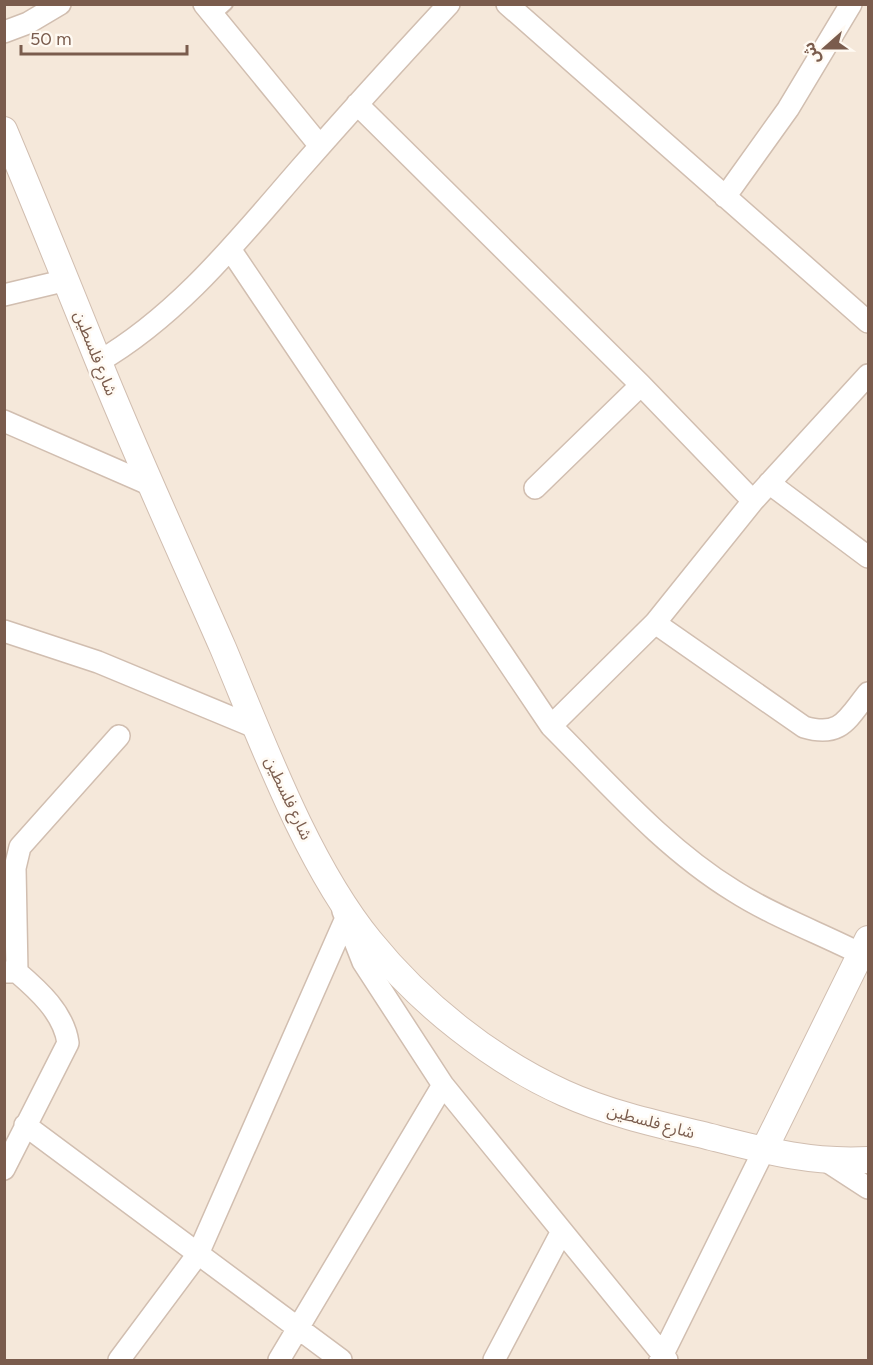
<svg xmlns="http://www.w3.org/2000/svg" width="873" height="1365" viewBox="0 0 873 1365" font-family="Figtree,'Noto Sans Arabic',sans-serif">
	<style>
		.residential { fill: #f5e8da }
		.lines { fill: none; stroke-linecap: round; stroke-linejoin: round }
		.service-casing { stroke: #d1beb0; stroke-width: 14 }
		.minor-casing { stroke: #d1beb0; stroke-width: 24 }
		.tertiary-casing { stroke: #d1beb0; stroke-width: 28 }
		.service { stroke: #fff; stroke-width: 10 }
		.minor { stroke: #fff; stroke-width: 21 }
		.tertiary { stroke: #fff; stroke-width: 26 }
		.labels { text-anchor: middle; stroke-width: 5; stroke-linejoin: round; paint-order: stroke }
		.street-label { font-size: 16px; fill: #7a5c4d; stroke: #fffaf3 }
	</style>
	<rect width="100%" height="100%" fill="#fdf6ec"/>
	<path class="residential" d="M5,5H868V1360H5Z"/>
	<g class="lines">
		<g class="service-casing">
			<path id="service" d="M214,16L227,4"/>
		</g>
		<g class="minor-casing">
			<path id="minor" d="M204,4L320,146
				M507,4L868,322
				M4,32L28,23L60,4
				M357,104L641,385L753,501
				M725,197L788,109L851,4
				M230,249L551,726L655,623L753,501L868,375
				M4,295L67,280
				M98,362C179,315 239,239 299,170C348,114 398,59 449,4
				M4,421L153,486
				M769,483L868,557
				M535,488L641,385
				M655,623L804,727C841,738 847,719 868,693
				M4,631L98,662L257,728
				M551,726C609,784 664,848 734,891C773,916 820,933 861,954
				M343,911L363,962L443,1085L667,1360
				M17,972L15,868L20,847L119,736
				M25,1125L341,1360
				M828,1162L868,1188
				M4,1169L68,1043C64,1013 38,990 17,972H5
				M119,1360L198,1254L346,918
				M279,1360L443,1085
				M494,1360L561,1233
				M660,1360L764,1150"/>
		</g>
		<g class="tertiary-casing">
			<path id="tertiary" d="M4,130C36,206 67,283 98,360C137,457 181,552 223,648C262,741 307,864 370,941C420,1003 491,1060 564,1093C610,1114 661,1125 711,1137C766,1151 810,1163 868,1160
				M764,1150L868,939"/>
		</g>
		<use href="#service" class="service"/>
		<use href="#minor" class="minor"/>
		<use href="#tertiary" class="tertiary"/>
	</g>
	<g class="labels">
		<g class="street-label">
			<text transform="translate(96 353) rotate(68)" y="6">شارع فلسطين</text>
			<text transform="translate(289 798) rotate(65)" y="6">شارع فلسطين</text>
			<text transform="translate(651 1121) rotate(15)" y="6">شارع فلسطين</text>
		</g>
	</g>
	<rect width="873" height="1365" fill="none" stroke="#7a5c4d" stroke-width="12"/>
	<g transform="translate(825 48) rotate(249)" stroke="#fffaf3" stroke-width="4.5" paint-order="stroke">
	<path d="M0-4.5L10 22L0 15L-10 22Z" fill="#7a5c4d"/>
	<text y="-9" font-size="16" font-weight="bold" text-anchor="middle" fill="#7a5c4d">ش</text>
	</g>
	<path d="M21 45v9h166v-9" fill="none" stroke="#7a5c4d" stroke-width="3"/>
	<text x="30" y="45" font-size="18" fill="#7a5c4d" stroke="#fffaf3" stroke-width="4.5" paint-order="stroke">50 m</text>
</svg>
